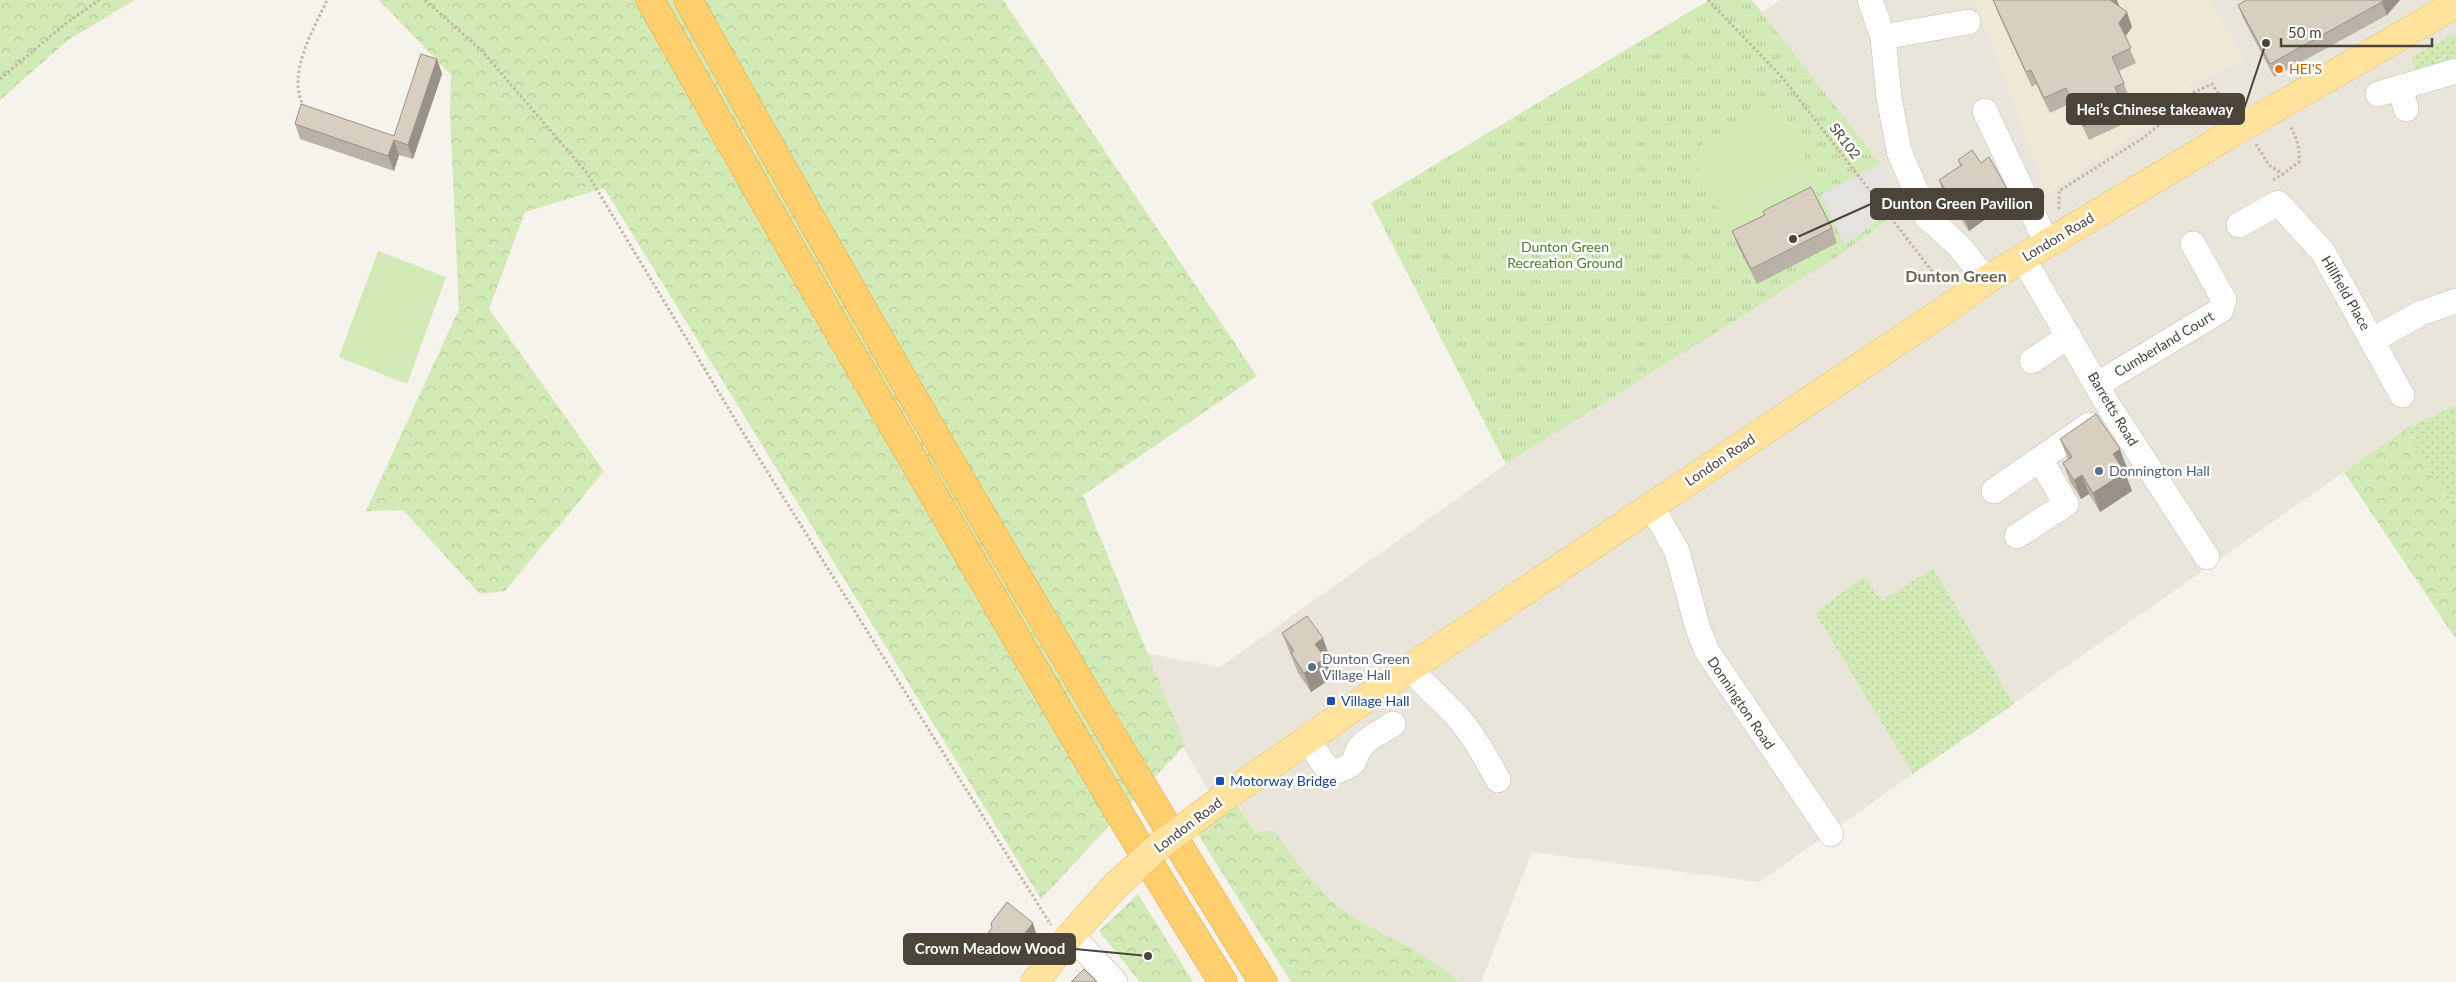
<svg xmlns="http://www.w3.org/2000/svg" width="2456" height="982" viewBox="0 0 2456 982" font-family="Lato,sans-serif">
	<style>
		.residential { fill: #eae5da }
		.education { fill: #efe8d6 }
		.grass { fill: url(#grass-dots) }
		.forest { fill: url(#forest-crowns) }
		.park { fill: url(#park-tufts) }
		.pitch { fill: #d2eab5 }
		.parking { fill: #e5e3e0 }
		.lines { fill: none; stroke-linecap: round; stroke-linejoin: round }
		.minor-casing { stroke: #c2bbae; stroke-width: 26 }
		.major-casing { stroke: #e6c16a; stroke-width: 29 }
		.highway-casing { stroke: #e0a43c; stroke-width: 29 }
		.path { stroke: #c4b79f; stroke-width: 3; stroke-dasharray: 2.5 2.5; stroke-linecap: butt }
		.minor { stroke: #fff; stroke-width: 25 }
		.major { stroke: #ffe39c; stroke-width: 28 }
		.highway { stroke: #ffcf6e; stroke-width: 28 }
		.major-bridge-casing { stroke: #e6c16a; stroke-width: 29; stroke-linecap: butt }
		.major-bridge { stroke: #ffe39c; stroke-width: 28 }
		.wall { fill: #bab2a6 }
		.shaded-wall { fill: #979187 }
		.building { fill: #d8cfc1; stroke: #979187 }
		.food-dot { fill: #e8710a; stroke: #fff; stroke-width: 2 }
		.service-dot { fill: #5c6f8a; stroke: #fff; stroke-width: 2 }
		.transit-dot { fill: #1a4fb4; stroke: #fff; stroke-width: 2 }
		.labels { text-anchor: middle; stroke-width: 5; stroke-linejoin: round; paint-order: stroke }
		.food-label { font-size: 14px; fill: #c56008; stroke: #fff; text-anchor: start }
		.street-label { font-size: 14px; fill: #4b4439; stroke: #fff }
		.park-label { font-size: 14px; fill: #4a7f2a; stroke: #fff }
		.service-label { font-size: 14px; fill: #4e5e75; stroke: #fff; text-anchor: start }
		.transit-label { font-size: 14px; fill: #164399; stroke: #fff; text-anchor: start }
		.quarter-label { font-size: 16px; font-weight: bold; fill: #6e6250; stroke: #fff }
		.leader { fill: none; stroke: #4b4439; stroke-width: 2 }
		.callout-dot { fill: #4b4439; stroke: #fff; stroke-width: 2 }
		.callout { fill: #4b4439; stroke: #4b4439; stroke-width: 2 }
		.callout-label { font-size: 15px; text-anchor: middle; font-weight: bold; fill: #fff }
	</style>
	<defs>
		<pattern id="grass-dots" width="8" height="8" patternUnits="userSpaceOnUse" patternTransform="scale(1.25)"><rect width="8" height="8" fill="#d2eab5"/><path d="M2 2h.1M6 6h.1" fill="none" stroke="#b6ca9c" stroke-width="1.8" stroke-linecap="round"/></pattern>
		<pattern id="forest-crowns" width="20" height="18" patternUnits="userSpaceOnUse" patternTransform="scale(1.25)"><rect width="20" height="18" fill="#d2eab5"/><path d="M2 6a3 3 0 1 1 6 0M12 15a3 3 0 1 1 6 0" fill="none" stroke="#b6ca9c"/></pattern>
		<pattern id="park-tufts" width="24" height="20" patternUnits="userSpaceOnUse" patternTransform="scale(1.25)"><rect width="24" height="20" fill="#d2eab5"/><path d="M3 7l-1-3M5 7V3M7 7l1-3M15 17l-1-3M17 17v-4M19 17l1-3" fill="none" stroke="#b6ca9c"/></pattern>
	</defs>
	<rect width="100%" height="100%" fill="#f6f3ec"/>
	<path class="residential" d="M1780,0H1976L2047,192L2157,118L2191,83L2245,60L2207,0H2456V405L2405,429L1759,882L1532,852L1481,982H1438L1266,888L1126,650L1220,667L1506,464L1835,258L1880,163L1761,13Z"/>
	<path class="education" d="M1976,0H2209L2245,60L2191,83L2157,118L2047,192Z"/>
	<path class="grass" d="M2456,33V58L2416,70L2411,57Z
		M2456,405V514L2405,429Z
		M1933,568L2014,704L1913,774L1815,613L1864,576L1881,601Z"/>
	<path class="forest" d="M0,0H135L68,40L0,100Z
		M379,0H1003L1257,376L1083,495L1185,745L1041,899L604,188L525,212L489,309L604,471L505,591L480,594L403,510L366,511L459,309L450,116L451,75Z
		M2405,429L2456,514V639L2344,472Z
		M1235,803L1255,832L1274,831C1293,856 1317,891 1342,909C1380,936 1425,949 1459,982H1291L1197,833Z
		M1138,894L1193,982H1140L1099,931Z"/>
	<path class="park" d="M1709,0H1752L1880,163L1897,206L1890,219L1835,258L1506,464L1371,203Z"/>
	<path class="pitch" d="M1781,106L1820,187L1729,231L1689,151Z
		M378,251L446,277L407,384L339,357Z"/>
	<path class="parking" d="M1880,163L1897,206L1845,245L1821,195Z"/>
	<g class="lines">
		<g class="minor-casing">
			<path id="minor" d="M1870,0L1883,37L1889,97L1899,151L1927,217L1960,247L1986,280
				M1883,37L1968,22
				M2400,87L2406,109
				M2378,94L2456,71
				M1985,111L2047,244
				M2239,225L2278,203L2323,252L2402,395
				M2023,258L2108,405L2207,557
				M2373,340L2421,313L2456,301
				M2032,361L2069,336
				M2098,384L2221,310L2224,300L2193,244
				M1994,491L2089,425
				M1651,506L1677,551L1698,629L1707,651L1831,834
				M2017,536L2066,504L2040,459
				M1410,668C1424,685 1441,699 1456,715C1473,734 1486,757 1498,780
				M1307,740L1326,767L1334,772C1365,763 1349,757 1363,744C1372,736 1384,730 1393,724
				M1071,935L1115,982"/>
		</g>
		<g class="major-casing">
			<path id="major" d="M2267,113L2456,4
				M1222,799L1410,668L1954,304L1986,280L2227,136
				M1035,982L1071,935L1115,886"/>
		</g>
		<g class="highway-casing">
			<path id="highway" d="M650,0C752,181 855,361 960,540C1046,689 1131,837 1223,982
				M688,0C873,331 1062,660 1263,982"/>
		</g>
		<path class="path" d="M425,0L482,51L587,173L745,436L1051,925
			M1708,0L1782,77L1942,284
			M0,79L65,24L99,0
			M304,107C286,74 313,31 327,0
			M2256,144L2269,165L2283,174L2299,162C2300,148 2297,138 2290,126
			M2273,180L2283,174
			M2059,209V191L2143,138L2168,118L2190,94L2212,84L2227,106"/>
		<use href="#minor" class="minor"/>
		<use href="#major" class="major"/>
		<use href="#highway" class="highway"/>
		<g class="major-bridge-casing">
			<path id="major-bridge" d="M2227,136L2267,113
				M1115,886L1160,845L1222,799"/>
		</g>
		<use href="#major-bridge" class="major-bridge"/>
	</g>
	<path class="wall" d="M1993,0L2120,7L2132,27L2125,37L2136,63L2119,71L2129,97L2122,101L2130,121L2089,140L2071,103L2050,113L2036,84L2032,87L1998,13Z
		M2246,0H2400L2387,15L2274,77L2243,18L2238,5Z
		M437,59L442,74L413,159L399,155L394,171L300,139L295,124L394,136Z
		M1958,160L1981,163L2011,201L1969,231L1944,195L1939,180L1960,166Z
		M1763,211L1832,228L1837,243L1757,284L1738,246L1732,231L1764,215Z
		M2060,439L2127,468L2123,470L2132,491L2100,512L2089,494L2081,499L2070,482L2063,463L2068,459Z
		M1282,633L1330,658L1326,660L1332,678L1311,692L1298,673Z
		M1036,933L1018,955L1013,952L1003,964L987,949L983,939Z"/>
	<path class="shaded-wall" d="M2110,0H2117L2120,8Z
		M2384,0H2400L2387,15L2382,2Z
		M2127,12L2132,27L2124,38L2119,23Z
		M437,59L442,74L413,159L408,145Z
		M394,140L399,155L394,171L388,156Z
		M2006,187L2011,201L1969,231L1964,216Z
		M2120,449L2127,468L2120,473L2113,454Z
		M2125,472L2132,491L2100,512L2093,493Z
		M2082,475L2089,494L2081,499L2074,480Z
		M1323,638L1330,658L1326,660L1332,678L1311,692L1304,673L1315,644Z
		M1033,923L1036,933L1018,955L1015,945Z
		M1009,942L1013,952L1003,964L999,954Z"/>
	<path class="building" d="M1993,0H2110L2127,12L2119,23L2131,48L2112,57L2124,83L2115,87L2124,107L2083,126L2066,88L2044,98L2031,70L2026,72Z
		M2246,0H2384L2382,2L2270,64L2238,5Z
		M421,54L437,59L408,145L394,140L388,156L295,124L301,104L394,136Z
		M1972,150L1981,163L1989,157L2006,187L1964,216L1939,180L1962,165L1958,160Z
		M1811,187L1832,228L1751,269L1732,231L1765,215L1763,211Z
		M2096,414L2120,449L2113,454L2125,472L2093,493L2082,475L2074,480L2064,465L2063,463L2072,457L2060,439Z
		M1307,616L1323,638L1315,644L1325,658L1304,673L1291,653L1294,651L1282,633Z
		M1007,902L1033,923L1015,945L1009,942L999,954L983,939L992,928L991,923Z
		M1084,969L1097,982H1071Z"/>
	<circle class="food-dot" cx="2279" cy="69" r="5"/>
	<g class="service-dot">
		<circle cx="2099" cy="471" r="5"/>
		<circle cx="1312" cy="667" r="5"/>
	</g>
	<g class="transit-dot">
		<rect x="1326" y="696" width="10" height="10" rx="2.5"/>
		<rect x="1215" y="776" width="10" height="10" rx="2.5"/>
	</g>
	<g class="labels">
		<g class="food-label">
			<text x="2289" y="74">HEI'S</text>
		</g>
		<g class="street-label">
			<text transform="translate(1845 141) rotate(53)" y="5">SR102</text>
			<text transform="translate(2058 237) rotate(-31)" y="5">London Road</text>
			<text transform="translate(2346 293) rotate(60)" y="5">Hillfield Place</text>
			<text transform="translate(2164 344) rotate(-31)" y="5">Cumberland Court</text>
			<text transform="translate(2113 409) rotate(59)" y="5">Barretts Road</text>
			<text transform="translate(1720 460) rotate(-34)" y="5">London Road</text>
			<text transform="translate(1741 703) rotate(56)" y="5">Donnington Road</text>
			<text transform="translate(1188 825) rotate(-37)" y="5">London Road</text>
		</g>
		<g class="park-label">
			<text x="1565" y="252">Dunton Green<tspan x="1565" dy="16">Recreation Ground</tspan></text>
		</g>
		<g class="service-label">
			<text x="2109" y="476">Donnington Hall</text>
			<text x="1322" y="664">Dunton Green<tspan x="1322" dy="16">Village Hall</tspan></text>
		</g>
		<g class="transit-label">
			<text x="1341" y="706">Village Hall</text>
			<text x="1230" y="786">Motorway Bridge</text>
		</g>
		<g class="quarter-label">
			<text x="1956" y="282">Dunton Green</text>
		</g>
	</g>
	<path class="leader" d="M2266 43L2244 109M1793 239L1871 204M1148 956L1075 949"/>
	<g class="callout-dot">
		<circle cx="2266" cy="43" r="5"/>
		<circle cx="1793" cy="239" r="5"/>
		<circle cx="1148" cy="956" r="5"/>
	</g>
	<g class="callout">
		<rect x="2067" y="94" width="177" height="30" rx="5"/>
		<rect x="1871" y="189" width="172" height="30" rx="5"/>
		<rect x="904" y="934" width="171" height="30" rx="5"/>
	</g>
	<g class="callout-label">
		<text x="2155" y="115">Hei’s Chinese takeaway</text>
		<text x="1957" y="209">Dunton Green Pavilion</text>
		<text x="990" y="954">Crown Meadow Wood</text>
	</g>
	<path d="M2281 38v8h151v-8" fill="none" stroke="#4b4439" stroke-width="2.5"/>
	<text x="2288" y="38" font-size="15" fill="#4b4439" stroke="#ffffff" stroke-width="4" paint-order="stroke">50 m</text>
</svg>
